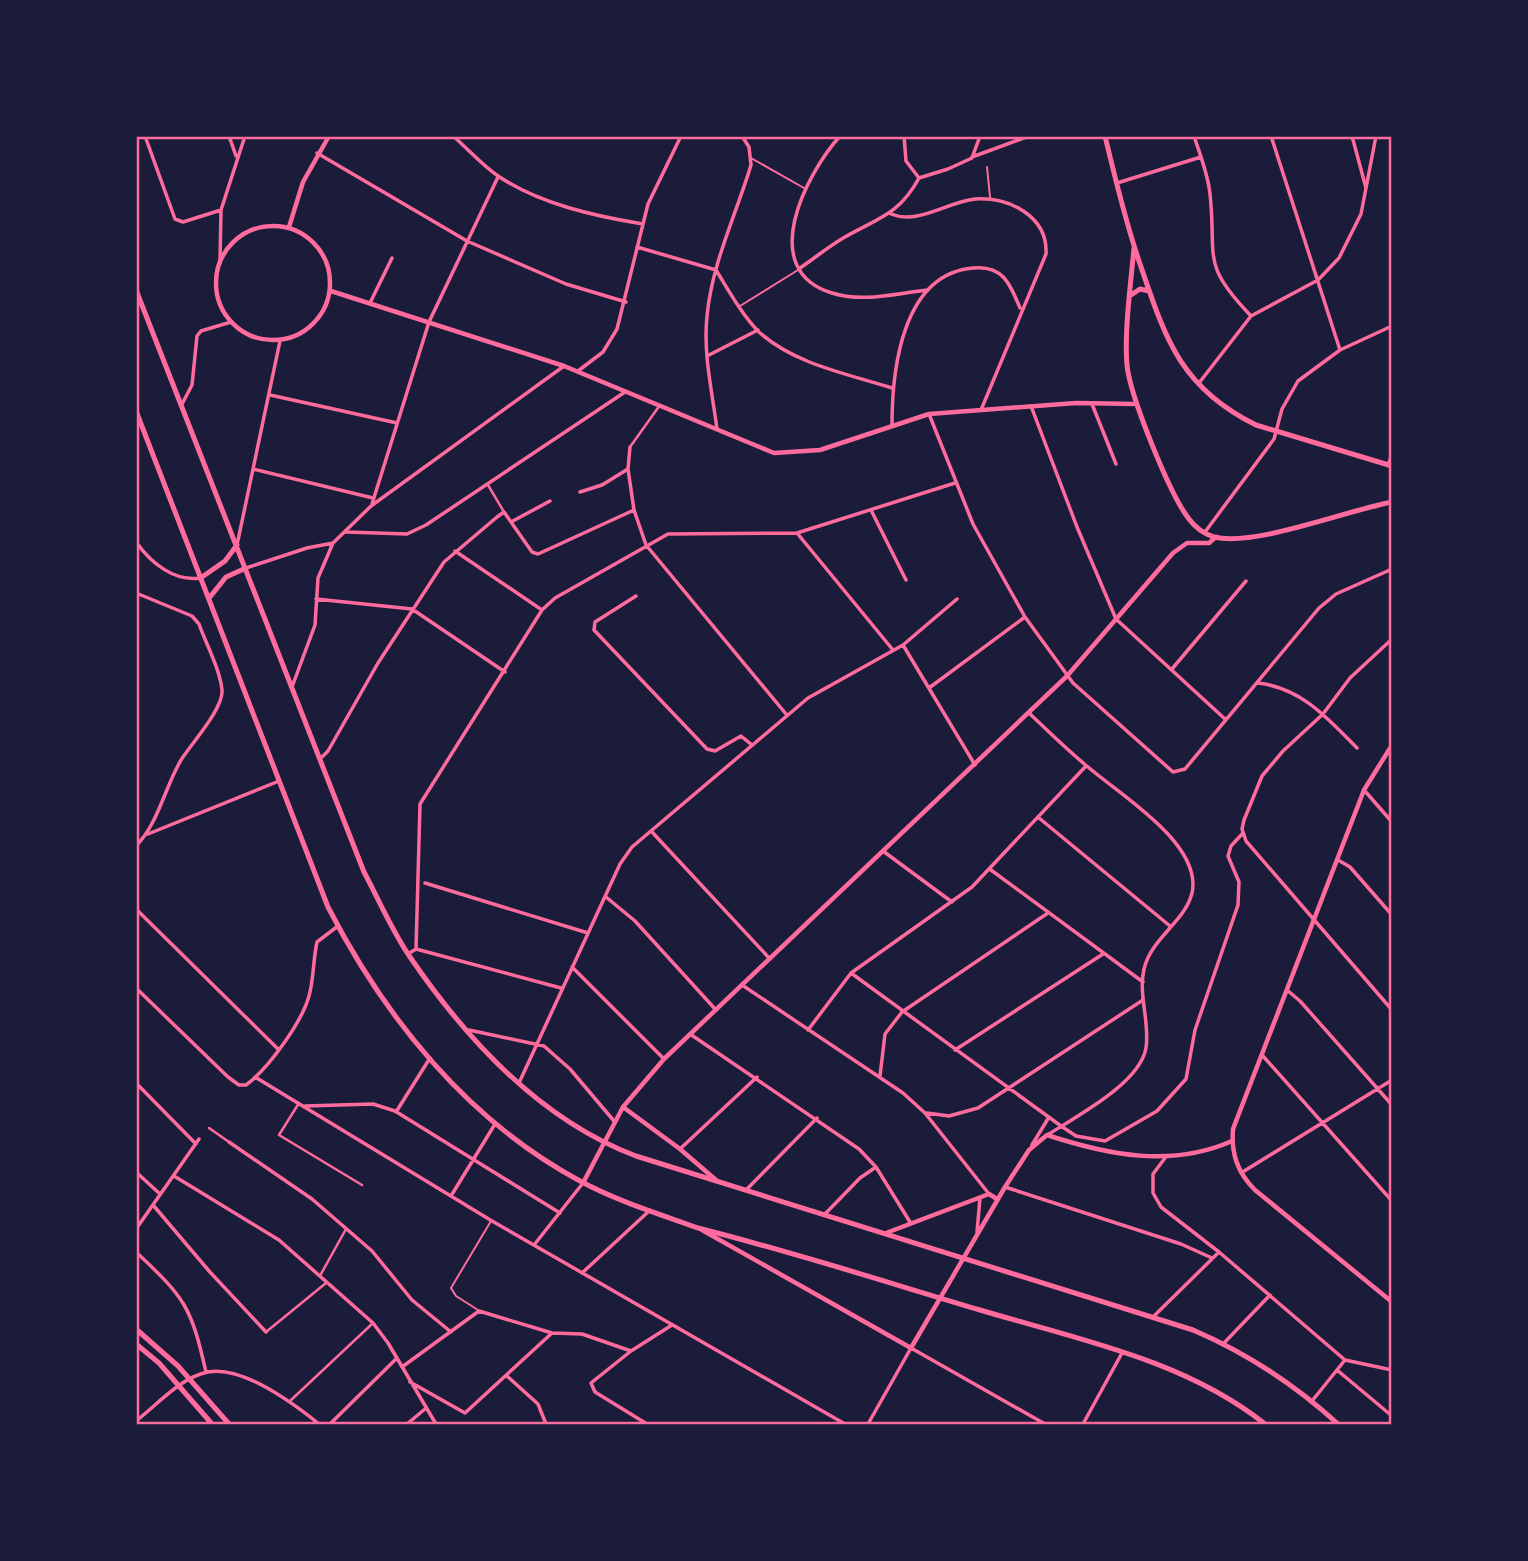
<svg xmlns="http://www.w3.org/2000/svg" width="1528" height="1561" viewBox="0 0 1528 1561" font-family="Commissioner,sans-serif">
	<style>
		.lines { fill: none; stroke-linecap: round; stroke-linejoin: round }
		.service { stroke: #ff6b9d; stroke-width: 2 }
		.pedestrian { stroke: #ff6b9d; stroke-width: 2.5 }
		.minor { stroke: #ff6b9d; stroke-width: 3.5 }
		.tertiary { stroke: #ff6b9d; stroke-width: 4.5 }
		.secondary { stroke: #ff6b9d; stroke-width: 5 }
		.primary { stroke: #ff6b9d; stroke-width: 5 }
		.neatline { fill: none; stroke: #ff6b9d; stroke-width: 2.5 }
	</style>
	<rect width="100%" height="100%" fill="#1b1b3a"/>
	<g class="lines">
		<path class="service" d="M751,158L804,188
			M987,167L990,197
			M740,306L798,270
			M478,1310L456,1296L451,1288L491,1221"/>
		<path class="pedestrian" d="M630,447L660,405
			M488,485L504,512
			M299,1103L279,1135L362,1185
			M209,1128L229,1142
			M321,1274L346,1229
			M266,1332L326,1283
			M290,1401L373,1323"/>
		<path class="minor" d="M145,136L175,219L183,222L221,210
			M229,136L236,156
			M453,136C468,149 482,165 498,176C540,204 594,216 643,224
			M840,136C806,174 756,270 832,293C863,303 897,293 928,290
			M904,136L906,161L919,178L948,169L972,158L980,136
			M1194,136C1200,155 1208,174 1210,194C1217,259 1200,263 1251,316
			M1271,136L1340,350
			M1352,136L1366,188
			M317,153L467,241L566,284L626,302
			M972,157L1029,136
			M1117,183L1201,157
			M891,214C918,225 947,202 975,199C1009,197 1048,216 1046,254L981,410
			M637,247L716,270
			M220,262L221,210L245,136
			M800,268C815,258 829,246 845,237C878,218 899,215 919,178
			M716,270C729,291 742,315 759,332C794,364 848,374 892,388
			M370,303L392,258
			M707,356L758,330
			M578,371L603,352L617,329L648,204L681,136
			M1199,383L1251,316L1318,280L1339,258L1361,214L1376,136
			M270,395L397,423
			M182,404L192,385L197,336L201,331L231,322
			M1092,404L1116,464
			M1031,406L1077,527L1116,619L1225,719
			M929,414L973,524L1025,617L1073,683L1173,772L1185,769L1319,608L1336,594L1392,569
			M892,425C892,370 902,274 973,268C1003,265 1010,284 1020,308
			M717,429C712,391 703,353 707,316C712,263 736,215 751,165L749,147L742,136
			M630,447L628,469L634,510L646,545L786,714
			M1388,465L1392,455
			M253,469L373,498
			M580,492L602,485L628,469
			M372,504L429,322L498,177
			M872,512L906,580
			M511,522L550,501
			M346,532L407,534L426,525L625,392
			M1205,532L1274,439L1282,409L1298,381L1340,350L1392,326
			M797,533L893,650
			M136,542C151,563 174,582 201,578
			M237,545L280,341
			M455,551L542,610
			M246,568L307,548L333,543L371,506L564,366
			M136,593L192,616L199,624C206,644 220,669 222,690C224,708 191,744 181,760C165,787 158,824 136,846
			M636,596L595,622L594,630L707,749L715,751L741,736L752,745
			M316,599L412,609L505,672
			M1392,639L1350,678L1323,714L1283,751L1262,776L1244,820L1242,829L1246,841L1392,1010
			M903,645L975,765
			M1172,669L1246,581
			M1258,683C1302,688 1328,719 1357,748
			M292,687L315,625L318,578L333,543
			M929,688L1025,617
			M1029,713C1048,731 1067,750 1088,767C1119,794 1203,844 1192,893C1185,922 1151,938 1144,969C1138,995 1150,1022 1146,1048C1140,1083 1077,1116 1049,1134
			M320,759L328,751L378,663L444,562L497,517L504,512L532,552L538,554L634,510
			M1364,790L1392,822
			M1039,818L1170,926
			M652,832L770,959
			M148,834L279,781
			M883,851L952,902
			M1338,860L1350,867L1392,915
			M991,870L1143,982
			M425,883L588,933
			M606,897L635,921L716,1010
			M136,909L278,1049
			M416,949L561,988
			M408,954L416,949L420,804L542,610L555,598L668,534L797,533L955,483
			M572,967L664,1059
			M851,973L1061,1126L1076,1136L1105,1141L1157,1111L1186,1079L1195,1030L1238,905L1239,882L1228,856L1231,846L1243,833
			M742,985L903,1093L925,1113L989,1194
			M136,988L228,1077L239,1085H246C268,1069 302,1022 309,996C314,978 313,960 317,942L338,926
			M1287,990L1300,1001L1392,1105
			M469,1030L544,1046L570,1069L614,1121
			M808,1030L851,973L972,887L1086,766
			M690,1034L859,1149L876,1167L910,1222
			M955,1050L1103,954
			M1262,1055L1392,1201
			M880,1076L885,1034L902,1012L1048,913
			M255,1077L492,1221L845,1424
			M136,1083L196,1144
			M519,1083L620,864L632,847L808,698L903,645L957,599
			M305,1106L373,1104L395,1111L560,1213
			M396,1112L430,1058
			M927,1113L949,1116L978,1108L1143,1000
			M229,1142L312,1199L372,1251L412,1300L451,1332
			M1032,1145L1049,1117
			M680,1149L757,1077
			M1165,1158L1153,1174V1193L1161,1207L1219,1252L1345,1360L1392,1370
			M136,1172L160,1194
			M1241,1173L1392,1080
			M174,1176L279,1240L373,1323L388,1343L436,1424
			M1005,1187L1181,1244L1212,1258
			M747,1189L817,1118
			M451,1196L495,1124
			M153,1205L209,1271L266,1332
			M825,1214L860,1178L876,1167
			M136,1229L199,1139
			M977,1232L980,1198
			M534,1245L583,1183
			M136,1252C185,1298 191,1306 206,1372
			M582,1273L648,1212
			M1154,1316L1219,1252
			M1224,1343L1270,1295
			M402,1367L479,1311L552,1333
			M1337,1370L1392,1416
			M507,1376L538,1404L546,1424
			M410,1382L465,1413L552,1333L582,1334L631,1351
			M1312,1401L1345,1360
			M136,1421C157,1405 181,1377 208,1372C242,1365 294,1404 319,1424
			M330,1424L397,1358
			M407,1424L425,1409
			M647,1424L595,1392L591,1383L631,1351L672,1325
			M868,1424L911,1348L1045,1424
			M1083,1424L1122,1353"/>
		<path class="tertiary" d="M216 283a57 57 0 1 1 114 0a57 57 0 1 1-114 0Z
			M289,227L303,182L329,136
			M331,291L564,366L774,453L820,450L929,414L1076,403L1136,404
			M1392,745L1364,790L1233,1129C1231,1153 1237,1172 1255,1190L1392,1302
			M623,1107L680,1149L716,1180
			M583,1183L623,1107L664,1059L1067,676L1173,553L1187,543H1209L1216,537
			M702,1230L911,1348L1005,1187L1029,1150L1047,1135C1108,1155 1171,1168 1232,1141
			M886,1233L989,1194L997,1199"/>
		<path class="secondary" d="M1105,136C1115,178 1125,220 1139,261C1165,337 1179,387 1256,425L1392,466
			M1134,248C1131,281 1124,333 1127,365C1130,396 1170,495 1189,519C1195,527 1204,534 1214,537C1255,547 1348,510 1392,502
			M1131,295L1140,289L1149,291
			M136,1329L178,1366L229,1424
			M136,1344L159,1363L212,1424"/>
		<path class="primary" d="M136,290L364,872C379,900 392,931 410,957C466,1039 542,1121 636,1156L1193,1330C1249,1354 1294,1384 1338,1424
			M136,411L328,907C385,1018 468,1121 580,1181C617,1201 659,1214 698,1228C793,1252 886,1282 980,1310C1077,1339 1185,1360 1265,1424
			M202,577L225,561L237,545
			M210,597L226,577L246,568"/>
	</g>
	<rect width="1528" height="1561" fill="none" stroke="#1b1b3a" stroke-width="276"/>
	<rect x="138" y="138" width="1252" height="1285" class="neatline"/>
</svg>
